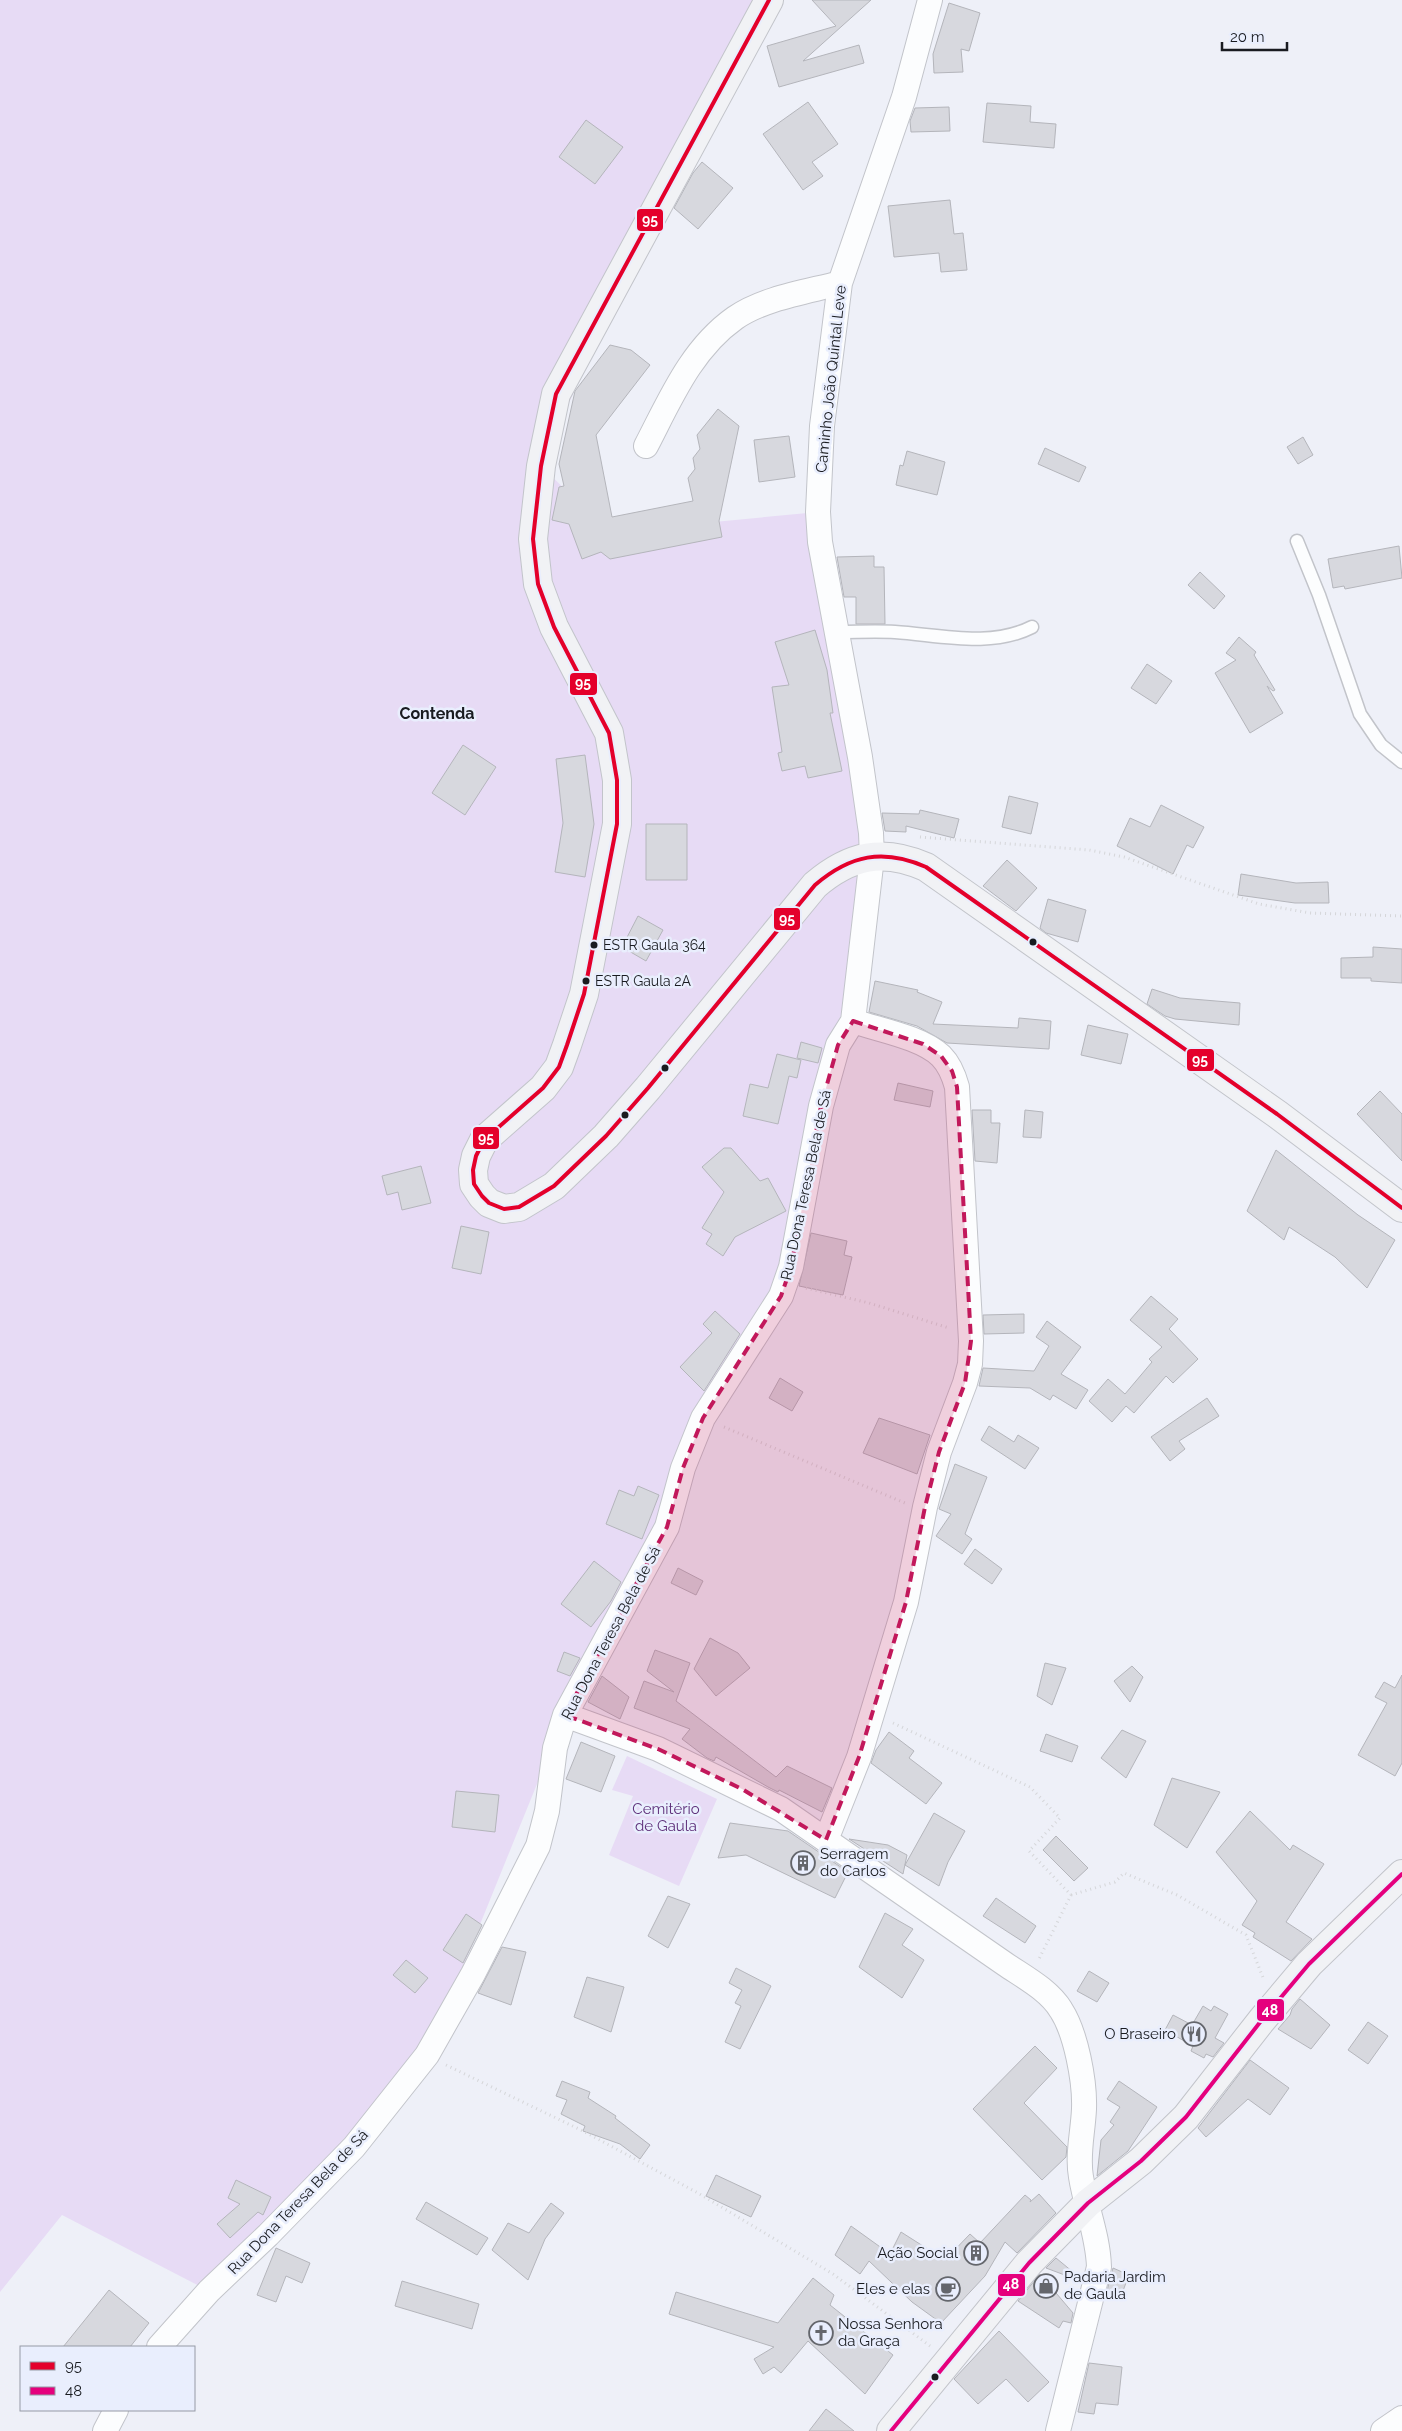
<svg xmlns="http://www.w3.org/2000/svg" width="1402" height="2431" viewBox="0 0 1402 2431" font-family="Raleway,sans-serif">
	<style>
		.green { fill: #e7dbf5 }
		.building { fill: #d7d8de; stroke: #b4b5bb }
		.lines { fill: none; stroke-linecap: round; stroke-linejoin: round }
		.lane-casing { stroke: #c2c4ca; stroke-width: 15 }
		.street-casing { stroke: #c2c4ca; stroke-width: 26 }
		.secondary-casing { stroke: #c2c4ca; stroke-width: 30 }
		.path { stroke: #d5d6d9; stroke-width: 3; stroke-dasharray: 1 4; stroke-linecap: butt }
		.lane { stroke: #fcfdfe; stroke-width: 12 }
		.street { stroke: #fcfdfe; stroke-width: 24 }
		.secondary { stroke: #f1f2f5; stroke-width: 28 }
		.bus-1-casing { stroke: #e9eefd; stroke-width: 8 }
		.bus-2-casing { stroke: #e9eefd; stroke-width: 8 }
		.bus-1 { stroke: #e4002b; stroke-width: 4 }
		.bus-2 { stroke: #e5007d; stroke-width: 4 }
		.marked { fill: #c2185b; fill-opacity: 0.2; stroke: #c2185b; stroke-width: 4; stroke-dasharray: 10 6; stroke-linejoin: round }
		.bus-dot { fill: #191b20; stroke: #e9eefd; stroke-width: 2 }
		.labels { text-anchor: middle; stroke-width: 5; stroke-linejoin: round; paint-order: stroke }
		.bus-label { font-size: 14px; fill: #191b20; stroke: #e9eefd; text-anchor: start }
		.street-label { font-size: 15px; fill: #191b20; stroke: #e9eefd }
		.park-label { font-size: 15px; fill: #5e307a; stroke: #e9eefd }
		.poi-label { font-size: 15px; fill: #191b20; stroke: #e9eefd; text-anchor: start }
		.neighbourhood-label { font-size: 16px; font-weight: bold; fill: #191b20; stroke: #e9eefd }
		.line-badge { stroke: #e9eefd; stroke-width: 2 }
		.badge-label { font-size: 14px; text-anchor: middle; font-weight: bold; fill: #fff }
	</style>
	<rect width="100%" height="100%" fill="#eef0f8"/>
	<path class="green" d="M0,0H771L655,209L541,466L609,532L818,512L872,857L791,1267L565,1715L427,2055L209,2291L62,2215L0,2292Z
		M627,1756L717,1799L679,1886L609,1855L633,1796L612,1790Z"/>
	<path class="building" d="M812,0H871L803,61L859,45L864,63L779,87L767,46L836,26Z
		M949,3L980,13L969,51L961,49L963,72L934,73L933,54Z
		M808,102L838,144L812,162L823,176L803,190L763,134Z
		M987,103L1031,106L1030,122L1056,124L1054,148L983,142Z
		M949,107L950,131L911,132L910,121L915,108Z
		M586,120L623,147L595,184L559,157Z
		M702,162L733,188L698,229L674,208L693,173Z
		M950,200L954,234L963,233L967,270L941,272L939,253L894,257L888,206Z
		M610,345L631,350L650,365L596,435L612,517L693,501L688,478L695,469L693,458L700,449L697,435L718,409L739,426L719,521L722,537L610,559L601,552L582,559L569,524L552,520L559,487L564,486L559,464L575,391Z
		M789,436L795,477L759,482L754,440Z
		M1303,437L1313,455L1298,464L1287,447Z
		M1045,448L1086,467L1079,482L1038,464Z
		M907,451L945,462L937,495L896,485L900,465L903,466Z
		M1399,546L1402,578L1345,589L1344,586L1333,588L1328,559Z
		M874,556V567H884L885,624H856V597H844L837,557Z
		M1200,572L1225,596L1214,609L1188,585Z
		M815,630L827,670L833,713H830L842,771L808,778L805,766L782,771L778,753L782,752L772,687L789,685L775,642Z
		M1239,637L1256,652L1254,655L1275,690L1273,691L1267,686L1283,713L1250,733L1215,673L1236,660L1226,653Z
		M1147,664L1172,681L1156,704L1131,688Z
		M463,745L496,767L465,815L432,793Z
		M585,755L594,824L585,877L555,872L563,823L556,759Z
		M1009,796L1038,803L1031,834L1002,827Z
		M1161,805L1204,827L1193,848L1187,845L1173,874L1117,846L1130,818L1150,827Z
		M920,810L959,819L954,838L906,826V832L885,831L882,813L919,814Z
		M646,824H687V880H646Z
		M1007,860L1037,888L1016,911L983,886Z
		M1241,874L1296,883L1328,882L1329,903H1295L1238,895Z
		M1048,899L1086,910L1078,942L1046,933L1040,928Z
		M638,916L663,930L646,961L622,947Z
		M1373,947L1402,949V983L1371,981V978H1341V958L1373,957Z
		M875,981L918,990L917,992L942,1002L933,1024L1018,1028L1019,1018L1051,1021L1049,1049L947,1043L917,1026L869,1012Z
		M1152,989L1180,998L1240,1003L1239,1025L1175,1019L1165,1016L1147,1004Z
		M1088,1025L1128,1034L1121,1064L1081,1055Z
		M801,1042L822,1048L818,1063L797,1058Z
		M777,1054L801,1060L797,1078L789,1076L778,1124L743,1116L750,1084L768,1088Z
		M898,1083L933,1091L930,1107L894,1100Z
		M1380,1091L1402,1114V1161L1357,1114Z
		M972,1110H991V1123H1000L997,1163L975,1161Z
		M1025,1110L1043,1112L1041,1138L1023,1137Z
		M724,1148H731L760,1181L768,1178L786,1211L735,1237L723,1256L706,1244L712,1234L702,1228L724,1192L702,1167Z
		M1276,1150L1358,1215L1395,1240L1367,1288L1335,1257L1289,1227L1284,1240L1247,1211Z
		M421,1166L431,1203L402,1210L398,1192L387,1195L382,1176Z
		M461,1226L489,1232L481,1274L452,1268Z
		M811,1233L847,1241L844,1255L852,1257L843,1295L799,1286Z
		M1151,1296L1178,1319L1169,1329L1198,1359L1173,1383L1166,1376L1134,1413L1126,1406L1112,1422L1089,1401L1108,1379L1125,1394L1152,1362L1149,1359L1162,1347L1130,1320Z
		M715,1311L740,1334L704,1391L680,1367L712,1333L703,1324Z
		M1024,1314V1333L984,1334L983,1315Z
		M1047,1321L1081,1347L1061,1374L1088,1390L1076,1409L1053,1395L1050,1400L1030,1388L979,1386L983,1368L1034,1371L1049,1346L1036,1337Z
		M780,1378L803,1392L792,1411L769,1398Z
		M1207,1398L1219,1416L1179,1441L1185,1449L1170,1461L1151,1437Z
		M879,1418L930,1435L917,1474L863,1453Z
		M989,1426L1014,1442L1018,1435L1039,1448L1025,1469L981,1440Z
		M955,1464L987,1477L965,1534L972,1539L962,1554L936,1536L951,1514L939,1509Z
		M638,1486L659,1495L642,1539L606,1524L619,1490L634,1496Z
		M975,1549L1002,1569L992,1584L964,1564Z
		M594,1561L621,1582L611,1601L591,1627L561,1604Z
		M678,1568L703,1581L696,1595L671,1583Z
		M710,1638L738,1653L750,1668L716,1696L694,1669Z
		M655,1650L690,1663L676,1701L776,1777L787,1766L832,1788L822,1812L779,1790L778,1792L768,1787L716,1757L714,1761L707,1758L682,1739L690,1729L634,1708L644,1681L674,1692L647,1671Z
		M564,1652L580,1658L570,1676L557,1671Z
		M1045,1663L1066,1668L1052,1705L1037,1696Z
		M1132,1666L1143,1677L1130,1702L1114,1681Z
		M1402,1675V1763L1395,1776L1358,1755L1387,1703L1375,1697L1384,1682L1395,1688Z
		M602,1676L629,1697L620,1719L588,1702Z
		M1122,1730L1146,1741L1126,1778L1101,1758Z
		M889,1732L914,1751L909,1758L942,1783L926,1804L871,1763L876,1750Z
		M1046,1734L1078,1746L1072,1762L1040,1751Z
		M581,1742L615,1756L601,1792L566,1779Z
		M1172,1778L1220,1792L1187,1848L1154,1825Z
		M456,1791L499,1795L495,1832L452,1827Z
		M1250,1811L1290,1850L1293,1845L1324,1864L1286,1922L1312,1939L1291,1961L1253,1937L1255,1933L1242,1925L1257,1901L1216,1852Z
		M934,1813L965,1831L948,1862L939,1886L905,1865Z
		M730,1823L788,1831L848,1872L835,1898L746,1855L718,1858Z
		M1056,1836L1088,1868L1074,1881L1043,1850Z
		M849,1839L888,1845L907,1855L903,1874Z
		M668,1896L690,1904L668,1948L648,1936Z
		M996,1898L1036,1926L1025,1943L983,1916Z
		M885,1913L913,1929L902,1945L924,1960L902,1998L859,1967Z
		M466,1914L482,1925L463,1963L443,1950Z
		M502,1947L526,1952L511,2005L478,1993Z
		M406,1960L428,1978L415,1993L393,1975Z
		M736,1968L771,1986L740,2049L725,2042L741,2006L735,2003L742,1990L729,1983Z
		M1089,1971L1109,1983L1097,2002L1077,1991Z
		M587,1977L624,1987L611,2032L574,2017Z
		M1300,1999L1330,2025L1311,2049L1278,2029L1290,2015L1292,2009Z
		M1203,2006L1211,2011L1214,2006L1228,2014L1215,2038L1224,2043L1213,2057L1206,2054L1204,2058L1191,2051L1193,2046L1165,2030L1173,2015L1192,2025Z
		M1368,2022L1388,2036L1368,2064L1348,2050Z
		M1035,2046L1057,2068L1024,2103L1067,2147L1066,2157L1042,2180L973,2109Z
		M1250,2060L1289,2088L1270,2115L1248,2099L1206,2137L1198,2128Z
		M562,2081L590,2092L588,2098L616,2116L615,2118L650,2145L640,2159L620,2144L583,2131L585,2126L561,2114L567,2100L556,2096Z
		M1119,2081L1157,2107L1128,2151L1097,2176L1101,2140L1114,2125L1110,2122L1120,2107L1107,2099Z
		M716,2175L761,2196L751,2217L706,2196Z
		M236,2180L271,2197L263,2215L258,2212L230,2238L217,2224L240,2204L228,2198Z
		M1039,2194L1056,2213L1017,2253L1005,2242L985,2276L941,2323L912,2302L869,2261L860,2274L835,2255L851,2226L890,2254L901,2232L945,2260L970,2234L980,2243L1025,2195L1031,2200L1030,2202Z
		M426,2202L488,2238L477,2255L416,2219Z
		M551,2203L564,2213L545,2239L528,2280L492,2250L508,2223L529,2233Z
		M276,2248L310,2263L302,2283L286,2276L276,2302L257,2295Z
		M1056,2258L1079,2277L1078,2280L1046,2268Z
		M1113,2268L1129,2275L1121,2296L1107,2291Z
		M1040,2274L1073,2313L1071,2323L1063,2321L1059,2328L1018,2301Z
		M813,2278L834,2295L830,2305L893,2355L865,2394L808,2341L781,2373L774,2367L763,2374L754,2359L774,2347L669,2314L676,2292L778,2323Z
		M402,2281L479,2304L472,2329L395,2306Z
		M109,2290L149,2323L130,2347H63Z
		M999,2331L1049,2382L1028,2402L1006,2379L978,2404L954,2379Z
		M1089,2363L1122,2367L1118,2405L1096,2403L1094,2414L1078,2412Z
		M826,2409L854,2431H809Z"/>
	<g class="lines">
		<g class="lane-casing">
			<path id="lane" d="M1297,541L1319,595L1360,714L1381,745L1402,762
				M838,632C857,632 876,631 895,632C940,635 991,648 1032,627"/>
		</g>
		<g class="street-casing">
			<path id="street" d="M646,446C670,400 691,349 735,318C764,298 806,292 840,283
				M565,1715L658,1749L781,1809L1005,1964C1024,1977 1049,1990 1061,2010C1076,2033 1085,2081 1084,2109C1083,2132 1077,2155 1081,2177C1086,2208 1098,2235 1099,2267L1058,2431
				M826,1840L859,1757L906,1602L925,1507L939,1452L965,1383L970,1364L971,1341L957,1087C954,1076 950,1065 941,1056C921,1037 879,1030 853,1021
				M159,2347L209,2291L268,2235L354,2147L427,2055L473,1974L538,1846L547,1811L555,1748L565,1715L667,1527L683,1468L703,1418L781,1296L791,1267L821,1106L838,1045L853,1021L872,857L871,833L860,757L820,542L818,512L822,426L840,283L904,97L930,0
				M105,2431L116,2410
				M1383,2431L1402,2418"/>
		</g>
		<g class="secondary-casing">
			<path id="secondary" d="M769,0L556,394L541,466L533,539L538,584L554,627L609,733L617,780V824L584,994L567,1045L559,1067L543,1088L484,1140L476,1156L473,1170L474,1184L482,1196L489,1203L504,1209L519,1207L554,1186L606,1136L648,1088L815,885C850,855 883,848 926,867L1277,1114L1402,1208
				M891,2431L1029,2263L1088,2203L1141,2161L1186,2117L1261,2021L1309,1964L1402,1874"/>
		</g>
		<path class="path" d="M920,837L1089,850L1124,857L1259,904L1310,913L1402,916
			M806,1288L869,1303L949,1328
			M724,1427L905,1503
			M893,1723L1030,1787L1060,1818L1029,1851L1071,1895L1039,1959
			M1071,1895L1115,1882L1124,1873L1177,1895L1246,1935L1264,1980
			M446,2065L583,2131L698,2193L833,2274L930,2346"/>
		<use href="#lane" class="lane"/>
		<use href="#street" class="street"/>
		<use href="#secondary" class="secondary"/>
		<g class="bus-1-casing">
			<path id="bus-1" d="M769,0L556,394L541,466L533,539L538,584L554,627L609,733L617,780V824L584,994L567,1045L559,1067L543,1088L484,1140L476,1156L473,1170L474,1184L482,1196L489,1203L504,1209L519,1207L554,1186L606,1136L648,1088L815,885C850,855 883,848 926,867L1277,1114L1402,1208"/>
		</g>
		<g class="bus-2-casing">
			<path id="bus-2" d="M891,2431L1029,2263L1088,2203L1141,2161L1186,2117L1261,2021L1309,1964L1402,1874"/>
		</g>
		<use href="#bus-1" class="bus-1"/>
		<use href="#bus-2" class="bus-2"/>
	</g>
	<path class="marked" d="M853,1021L923,1044L941,1056L952,1071L957,1087L971,1341L965,1383L939,1452L925,1507L906,1602L859,1757L826,1840L742,1789L658,1749L565,1715L667,1527L683,1468L703,1418L781,1296L791,1267L821,1106L838,1045Z"/>
	<defs>
		<g id="building-ring" transform="scale(1.25)"><circle r="9.5" fill="#e9eefd" stroke="#64666c" stroke-width="1.5"/><path d="M-4-6H4V6H1V3H-1V6H-4ZM-2.5-4.3h1.7v1.8h-1.7ZM.8-4.3h1.7v1.8H.8ZM-2.5-1h1.7V.8h-1.7ZM.8-1h1.7V.8H.8Z" fill="#64666c"/></g>
		<g id="restaurant-ring" transform="scale(1.25)"><circle r="9.5" fill="#e9eefd" stroke="#64666c" stroke-width="1.5"/><path d="M-5-6h1v4h1v-4h1v4h1v-4h1v5L-1.5 .5V6h-2V.5L-5-1ZM5-6V6H3V1.5H1.5Q1.5-4 5-6Z" fill="#64666c"/></g>
		<g id="shop-ring" transform="scale(1.25)"><circle r="9.5" fill="#e9eefd" stroke="#64666c" stroke-width="1.5"/><path d="M-5-2.5h2.3a2.7 3.5 0 0 1 5.4 0H5L5.5 6h-11ZM-1.5-2.5h3a1.5 2.3 0 0 0-3 0Z" fill="#64666c"/></g>
		<g id="cafe-ring" transform="scale(1.25)"><circle r="9.5" fill="#e9eefd" stroke="#64666c" stroke-width="1.5"/><path d="M-5.5-4.5H6V0H3Q3 3.5 0 3.5H-2.5Q-5.5 3.5-5.5 0ZM3-3.2v2h1.7v-2ZM-6 4.5H4V6H-6Z" fill="#64666c"/></g>
		<g id="church-ring" transform="scale(1.25)"><circle r="9.5" fill="#e9eefd" stroke="#64666c" stroke-width="1.5"/><path d="M-1.2-6h2.4v3.5h3.3v2.4h-3.3V6h-2.4V-.1h-3.3v-2.4h3.3Z" fill="#64666c"/></g>
	</defs>
	<g fill-rule="evenodd">
		<use href="#building-ring" x="803" y="1863"/>
		<use href="#restaurant-ring" x="1194" y="2034"/>
		<use href="#building-ring" x="976" y="2253"/>
		<use href="#shop-ring" x="1046" y="2286"/>
		<use href="#cafe-ring" x="948" y="2289"/>
		<use href="#church-ring" x="821" y="2333"/>
	</g>
	<g class="bus-dot">
		<circle cx="1033" cy="942" r="4.5"/>
		<circle cx="594" cy="945" r="4.5"/>
		<circle cx="586" cy="981" r="4.5"/>
		<circle cx="665" cy="1068" r="4.5"/>
		<circle cx="625" cy="1115" r="4.5"/>
		<circle cx="935" cy="2377" r="4.5"/>
	</g>
	<g class="labels">
		<g class="bus-label">
			<text x="603" y="950">ESTR Gaula 364</text>
			<text x="595" y="986">ESTR Gaula 2A</text>
		</g>
		<g class="street-label">
			<text transform="translate(831 379) rotate(-84)" y="5">Caminho João Quintal Leve</text>
			<text transform="translate(806 1185) rotate(-78)" y="5">Rua Dona Teresa Bela de Sá</text>
			<text transform="translate(611 1633) rotate(-62)" y="5">Rua Dona Teresa Bela de Sá</text>
			<text transform="translate(298 2202) rotate(-46)" y="5">Rua Dona Teresa Bela de Sá</text>
		</g>
		<g class="park-label">
			<text x="666" y="1814">Cemitério<tspan x="666" dy="17">de Gaula</tspan></text>
		</g>
		<g class="poi-label">
			<text x="820" y="1859">Serragem<tspan x="820" dy="17">do Carlos</tspan></text>
			<text x="1176" y="2039" text-anchor="end">O Braseiro</text>
			<text x="958" y="2258" text-anchor="end">Ação Social</text>
			<text x="1064" y="2282">Padaria Jardim<tspan x="1064" dy="17">de Gaula</tspan></text>
			<text x="930" y="2294" text-anchor="end">Eles e elas</text>
			<text x="838" y="2329">Nossa Senhora<tspan x="838" dy="17">da Graça</tspan></text>
		</g>
		<g class="neighbourhood-label">
			<text x="437" y="719">Contenda</text>
		</g>
	</g>
	<g class="line-badge">
		<rect x="636" y="208" width="28" height="24" rx="5" fill="#e4002b"/>
		<rect x="569" y="672" width="29" height="24" rx="5" fill="#e4002b"/>
		<rect x="773" y="907" width="28" height="24" rx="5" fill="#e4002b"/>
		<rect x="1186" y="1048" width="29" height="24" rx="5" fill="#e4002b"/>
		<rect x="472" y="1126" width="28" height="24" rx="5" fill="#e4002b"/>
		<rect x="1256" y="1998" width="29" height="24" rx="5" fill="#e5007d"/>
		<rect x="997" y="2273" width="29" height="24" rx="5" fill="#e5007d"/>
	</g>
	<g class="badge-label">
		<text x="650" y="225">95</text>
		<text x="583" y="688">95</text>
		<text x="787" y="924">95</text>
		<text x="1200" y="1065">95</text>
		<text x="486" y="1143">95</text>
		<text x="1270" y="2015">48</text>
		<text x="1011" y="2289">48</text>
	</g>
	<rect x="20" y="2346" width="175" height="65" fill="#e9eefd" stroke="#969aa5"/>
	<rect x="30" y="2362" width="25" height="8" fill="#e4002b" stroke="#969aa5"/>
	<text x="65" y="2371" font-size="15" fill="#191b20">95</text>
	<rect x="30" y="2387" width="25" height="8" fill="#e5007d" stroke="#969aa5"/>
	<text x="65" y="2396" font-size="15" fill="#191b20">48</text>
	<path d="M1222 42v8h65v-8" fill="none" stroke="#191b20" stroke-width="2.5"/>
	<text x="1230" y="42" font-size="15" fill="#191b20" stroke="#e9eefd" stroke-width="4" paint-order="stroke">20 m</text>
</svg>
